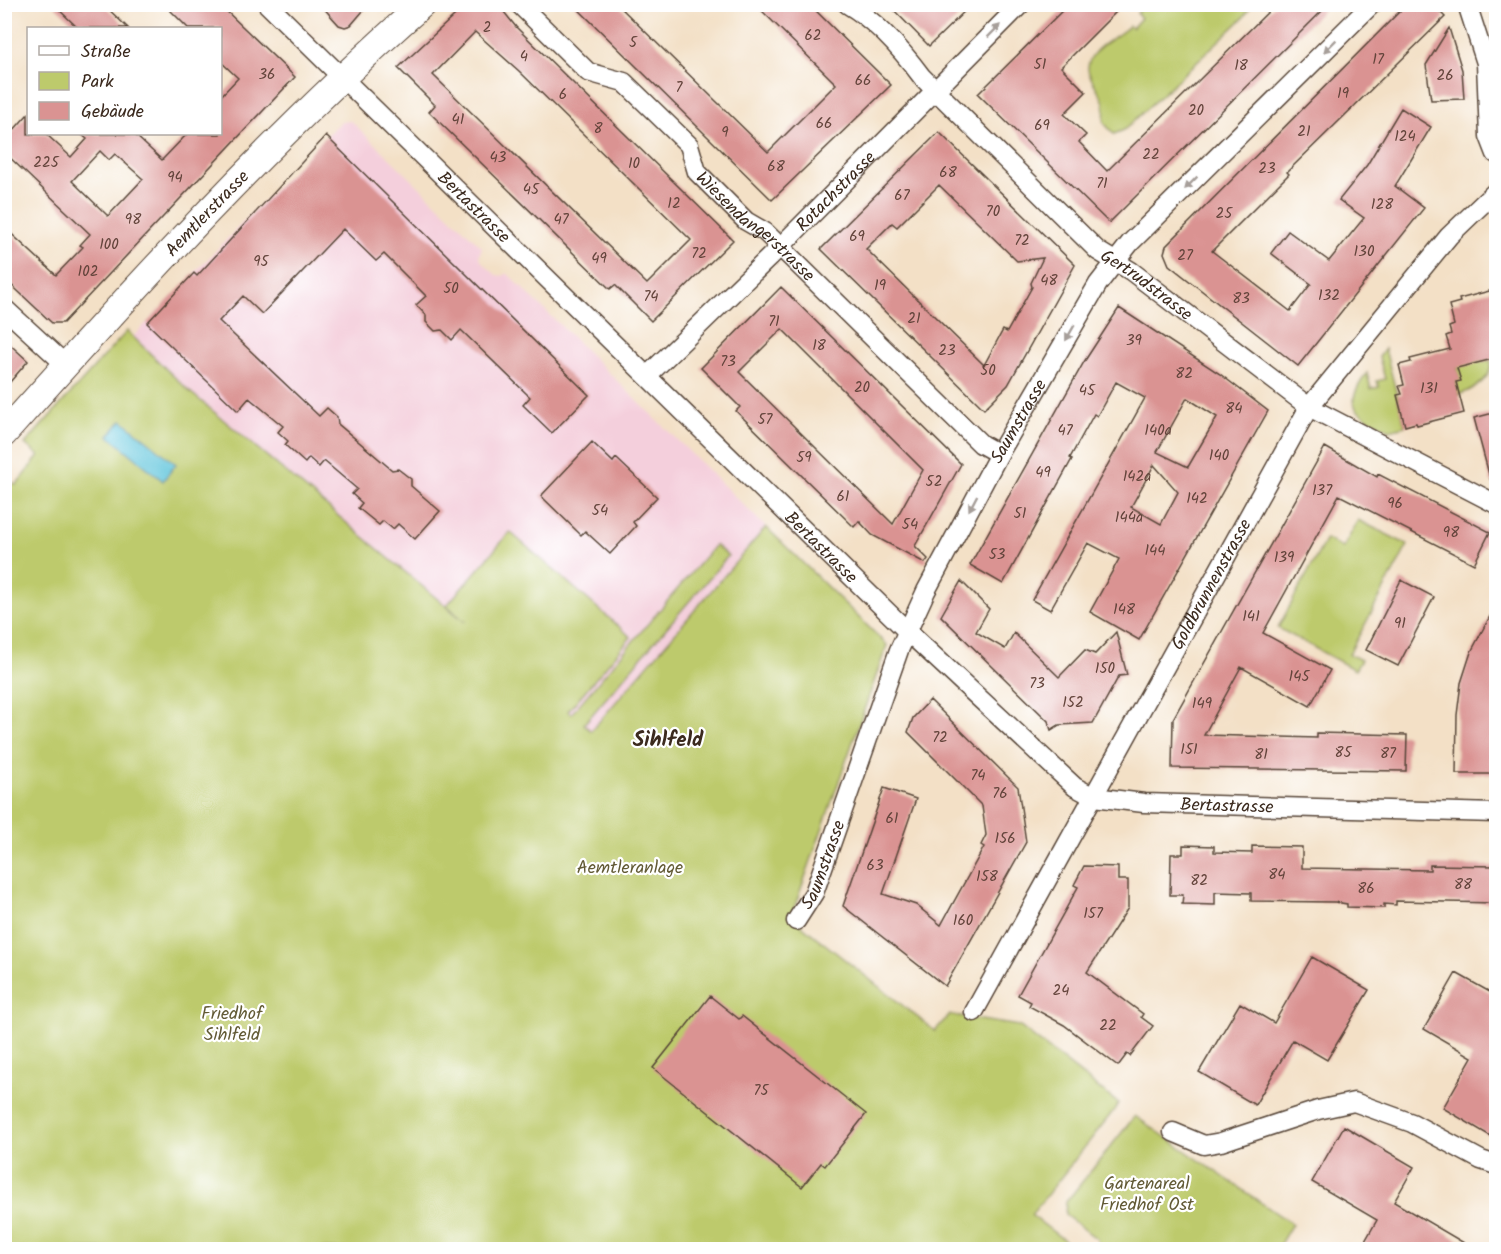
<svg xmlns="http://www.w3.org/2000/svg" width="1501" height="1254" viewBox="0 0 1501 1254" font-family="Kalam,sans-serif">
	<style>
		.built { fill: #f4cfdc }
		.green { fill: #bdca6c; stroke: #7c7a45; stroke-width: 1.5 }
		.water { fill: #5fc5dc; stroke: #4d787d; stroke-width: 1.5 }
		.building { fill: #da9392; fill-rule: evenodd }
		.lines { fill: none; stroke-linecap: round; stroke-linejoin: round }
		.street-casing { stroke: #574537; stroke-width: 21 }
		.secondary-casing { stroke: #574537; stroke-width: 28 }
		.street { stroke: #fff; stroke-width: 18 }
		.secondary { stroke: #fff; stroke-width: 26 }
		.oneway { fill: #a79f9a }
		.labels { text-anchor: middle; stroke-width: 4.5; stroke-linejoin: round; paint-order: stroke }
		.number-label { font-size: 15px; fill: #63443b }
		.street-label { font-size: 18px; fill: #3b2a1e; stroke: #fff }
		.park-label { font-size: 18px; fill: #625a35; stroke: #fff }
		.quarter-label { font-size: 21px; font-weight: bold; fill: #3b2a1e; stroke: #fff }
	</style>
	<rect width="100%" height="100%" fill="#fff"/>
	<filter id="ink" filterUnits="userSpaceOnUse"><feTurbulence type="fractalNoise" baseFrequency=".0167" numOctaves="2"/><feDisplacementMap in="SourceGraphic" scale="12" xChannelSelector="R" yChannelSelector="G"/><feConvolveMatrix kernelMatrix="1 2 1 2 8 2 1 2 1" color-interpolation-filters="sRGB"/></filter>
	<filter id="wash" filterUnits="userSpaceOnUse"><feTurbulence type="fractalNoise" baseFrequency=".008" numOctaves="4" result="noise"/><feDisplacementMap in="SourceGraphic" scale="24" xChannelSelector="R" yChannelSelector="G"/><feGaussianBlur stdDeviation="1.35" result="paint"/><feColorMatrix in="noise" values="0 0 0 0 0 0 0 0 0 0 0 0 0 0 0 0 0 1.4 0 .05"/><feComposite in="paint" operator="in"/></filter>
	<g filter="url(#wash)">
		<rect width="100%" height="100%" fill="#f3e0c6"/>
		<path class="built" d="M351,121L482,247L479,256L482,262L496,275L502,276L507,273L766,527L591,731L189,391L133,337L326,136L341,122Z"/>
		<path class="green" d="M1144,5H1252L1243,18L1124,130L1114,134L1104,123C1104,116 1106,106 1103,100C1095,80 1078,71 1096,51C1105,41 1119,36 1129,26L1132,28L1141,18L1137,13Z
			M127,331L189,391L465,622L447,605L510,532L631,637L568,711L571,714L715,545L728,556L584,724L591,731L766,527L887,645L791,917L935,1031L949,1015L1019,1026L1119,1104L1031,1215L1076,1249H5L4,477L16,485L39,456L25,444Z
			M1385,349L1405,426L1390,430C1358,413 1340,409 1367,373L1371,389L1379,387L1377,381L1385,379L1379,357Z
			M1491,360C1493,380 1472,391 1455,396L1458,390L1456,382L1460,380L1457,366Z
			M1358,520L1408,545L1349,654L1361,660L1355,670L1278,628L1326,539L1343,548Z
			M1135,1116L1292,1224L1277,1249L1099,1250L1097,1239L1065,1215L1066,1202Z"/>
		<path class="water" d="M122,420L176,464L163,481L109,436Z"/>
		<g id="blocks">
			<path class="building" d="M53,4H103L128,28H78Z
				M164,4H219L295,77L63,323H52L4,278V227L56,275L83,247L80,245L90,234L4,152V141L28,114V134H46L71,157L87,139L81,134H134L162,160L187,134H220V97L238,78L220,61V28H188ZM100,151L109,160L115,154L143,179L108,216L72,181Z
				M320,4H369L351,25L345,27L339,25Z
				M467,4L500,7L516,27L733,240L651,321L615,285L610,289L429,112L435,105L398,68ZM475,32L519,71L691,240L647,284L433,75Z
				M573,4H617L768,152L836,84L755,4H809L891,85L772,200Z
				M888,4H972L929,46Z
				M1069,4H1124L1061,67L1086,92L1064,114L1086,135L1079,142L1107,171L1276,4H1329L1109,223L978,94Z
				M1407,4H1432L1445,17L1287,172L1289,174L1212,251L1290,311L1311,284L1271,253L1288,231L1329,261L1364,218L1339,200L1367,165L1401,108L1431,127L1395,186L1424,208L1298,366L1169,265L1164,253L1166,246Z
				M1449,28L1462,70L1464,99L1431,100L1426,65Z
				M939,132L1075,265L1008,385L984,409L821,249ZM939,185L1017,261L1043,258L1031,283L1032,287L1007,332L1003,330L984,365L866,249L892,223L897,227Z
				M326,136L589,395L552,433L523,405L530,397L461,330L452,340L442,330L435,331L426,322V315L416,305L426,296L384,254L376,261L343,229L262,314L243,296L219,321L319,416L327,408L337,417L338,424L392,470L398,469L411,479V486L440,511L415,539L398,524L393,529L383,521L379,525L358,508L362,503L352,494L357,489L324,461L319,467L309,458L305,463L285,445L288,441L278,432L283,426L249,398L238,411L147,323L194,273L197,276Z
				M781,287L961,464L915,546L928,559L925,563L872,535L859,521L854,527L736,411L740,407L701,368ZM782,329L923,470L893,524L739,372Z
				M1497,289V358L1457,368L1461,381L1456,382L1464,413L1417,425L1416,423L1405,426L1397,395L1402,394L1399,386L1404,385L1399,365L1411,362L1410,359L1450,349L1446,336L1451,334L1449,327L1454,325L1449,305L1460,302L1459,299Z
				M1119,308L1220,374L1268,411L1139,640L1090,612L1119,559L1088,543L1050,610L1032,600L1145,398L1116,382L1097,416L1094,414L1070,458L1072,459L1003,584L970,565L1084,362ZM1187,398L1217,417L1188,467L1157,452ZM1154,465L1178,492L1161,524L1131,507Z
				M4,339L28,361L4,389Z
				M1497,412V481L1491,482L1474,418Z
				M592,442L613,462L616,458L657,497L633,522L636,526L610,554L585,531L581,535L541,496Z
				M1325,447L1377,477L1378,474L1490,532L1474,564L1339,495L1263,633L1330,670L1310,706L1241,667L1204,735L1317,738V733L1407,735L1406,771L1172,768L1173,719Z
				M1401,580L1434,597L1398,666L1366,650Z
				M961,581L989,609L976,632L1005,649L1014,633L1059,677L1085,650L1095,654L1116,632L1127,675L1119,676L1093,723L1059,725L1051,730L1048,721L941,616Z
				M1497,603V768L1491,774H1456L1457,715L1461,683L1471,652Z
				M930,700L1018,787L1026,842L945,986L843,906L884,788L916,799L883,894L916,905L941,925L984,847L981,845L986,835L982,806L908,732L913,718Z
				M1183,845L1214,846V852L1252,853V846L1302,847V868L1430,870V865L1497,866V903L1396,901V905L1384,904V908L1347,907V904L1335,902L1251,901V893L1215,892V905L1182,904L1183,895H1170L1171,854H1183Z
				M1084,866L1118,867V880H1128V908L1087,972L1143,1014L1141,1017L1153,1026L1130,1056L1127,1054L1118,1066L1064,1025L1029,1006L1031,1002L1018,995L1078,887L1074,885Z
				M1312,957L1369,990L1327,1060L1293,1040L1255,1105L1199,1072L1240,1003L1274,1023Z
				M1456,973L1497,996V1140L1443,1108L1472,1057L1424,1029Z
				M710,996L739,1019L742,1016L866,1114L825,1166L821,1163L802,1187L653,1068Z
				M1344,1126L1414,1167L1394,1202L1476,1250H1360L1377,1220L1312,1182Z"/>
		</g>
	</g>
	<g filter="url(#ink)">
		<use href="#blocks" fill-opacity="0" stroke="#574537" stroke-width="1.5"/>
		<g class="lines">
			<g class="street-casing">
				<g id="street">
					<path id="s1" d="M267,4L908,632L1075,787L1094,797L1144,803L1496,813"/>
					<path id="s2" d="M519,4L588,72L624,82L689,145L697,172L746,221L765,232L981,444L999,454"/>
					<path id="s3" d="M847,4C876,21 902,50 922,77L1098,251L1131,271L1309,407L1496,504"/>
					<path d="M1467,4L1486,63L1489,136L1496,154"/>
					<path d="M4,308L66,365"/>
					<path id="s4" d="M647,376L780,247L1021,4"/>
					<path id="s5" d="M796,921L814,893L899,650L926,591L999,454L1098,284L1130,243L1372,4"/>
					<path id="s6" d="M974,1012L1309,407L1449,236L1496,191"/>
					<path d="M1173,1132L1204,1145L1221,1142L1318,1110L1354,1102L1412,1123L1481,1160L1496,1165"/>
				</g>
			</g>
			<g class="secondary-casing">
				<g id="secondary">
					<path id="s7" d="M4,434C137,285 273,136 423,4"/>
				</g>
			</g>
			<use href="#street" class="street"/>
			<use href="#secondary" class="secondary"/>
		</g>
		<defs><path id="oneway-solid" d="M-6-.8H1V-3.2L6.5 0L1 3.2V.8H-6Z" transform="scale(1.5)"/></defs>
		<g class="oneway">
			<use href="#oneway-solid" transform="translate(994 31) rotate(-45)"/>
			<use href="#oneway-solid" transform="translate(1330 46) rotate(135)"/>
			<use href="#oneway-solid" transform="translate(1191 183) rotate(135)"/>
			<use href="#oneway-solid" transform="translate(1070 333) rotate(120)"/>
			<use href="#oneway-solid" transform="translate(973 503) rotate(118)"/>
		</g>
	</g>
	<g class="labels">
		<g class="number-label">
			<text x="487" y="32">2</text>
			<text x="813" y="40">62</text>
			<text x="633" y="47">5</text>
			<text x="524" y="61">4</text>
			<text x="1378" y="64">17</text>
			<text x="1040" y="69">51</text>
			<text x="1241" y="70">18</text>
			<text x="267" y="79">36</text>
			<text x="1445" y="80">26</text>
			<text x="863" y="85">66</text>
			<text x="679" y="92">7</text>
			<text x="1343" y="98">19</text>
			<text x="563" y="99">6</text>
			<text x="1196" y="115">20</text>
			<text x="458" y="124">41</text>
			<text x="824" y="128">66</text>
			<text x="1042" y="130">69</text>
			<text x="598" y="133">8</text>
			<text x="1304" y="136">21</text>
			<text x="725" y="137">9</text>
			<text x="1405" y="141">124</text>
			<text x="1151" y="159">22</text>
			<text x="498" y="162">43</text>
			<text x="46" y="167">225</text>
			<text x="634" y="168">10</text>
			<text x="776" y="171">68</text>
			<text x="1267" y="173">23</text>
			<text x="948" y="177">68</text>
			<text x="175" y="182">94</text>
			<text x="1102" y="188">71</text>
			<text x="531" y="194">45</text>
			<text x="902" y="200">67</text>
			<text x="674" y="208">12</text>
			<text x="1382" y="209">128</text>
			<text x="993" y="216">70</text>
			<text x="1224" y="218">25</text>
			<text x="133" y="224">98</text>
			<text x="561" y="224">47</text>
			<text x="857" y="241">69</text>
			<text x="1022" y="245">72</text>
			<text x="109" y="249">100</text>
			<text x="1364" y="256">130</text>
			<text x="699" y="258">72</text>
			<text x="1185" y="260">27</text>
			<text x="599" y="263">49</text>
			<text x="261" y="266">95</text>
			<text x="88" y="276">102</text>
			<text x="1049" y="285">48</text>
			<text x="880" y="290">19</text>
			<text x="451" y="293">50</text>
			<text x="1329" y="300">132</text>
			<text x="651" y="301">74</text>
			<text x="1241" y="303">83</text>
			<text x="914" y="323">21</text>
			<text x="774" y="326">71</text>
			<text x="1134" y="345">39</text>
			<text x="819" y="350">18</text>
			<text x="947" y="355">23</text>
			<text x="728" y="366">73</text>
			<text x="988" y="375">50</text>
			<text x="1184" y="378">82</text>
			<text x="862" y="392">20</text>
			<text x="1429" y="393">131</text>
			<text x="1087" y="395">45</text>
			<text x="1234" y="413">84</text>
			<text x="765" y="424">57</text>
			<text x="1065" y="435">47</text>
			<text x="1158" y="435">140a</text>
			<text x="1219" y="460">140</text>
			<text x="804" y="462">59</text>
			<text x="1043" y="477">49</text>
			<text x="1137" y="481">142a</text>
			<text x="934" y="486">52</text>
			<text x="1322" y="495">137</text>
			<text x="843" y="501">61</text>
			<text x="1197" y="503">142</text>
			<text x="1395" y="508">96</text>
			<text x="600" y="515">54</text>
			<text x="1020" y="518">51</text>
			<text x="1129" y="522">144a</text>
			<text x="910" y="529">54</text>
			<text x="1451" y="537">98</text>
			<text x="1155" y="555">144</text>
			<text x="997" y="559">53</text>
			<text x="1284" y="562">139</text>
			<text x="1124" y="614">148</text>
			<text x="1251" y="621">141</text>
			<text x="1400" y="628">91</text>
			<text x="1105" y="673">150</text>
			<text x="1299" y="681">145</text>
			<text x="1037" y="688">73</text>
			<text x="1073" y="707">152</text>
			<text x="1202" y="708">149</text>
			<text x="940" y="742">72</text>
			<text x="1189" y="754">151</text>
			<text x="1343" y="757">85</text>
			<text x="1388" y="758">87</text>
			<text x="1261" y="759">81</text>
			<text x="978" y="780">74</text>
			<text x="1000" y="798">76</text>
			<text x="892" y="823">61</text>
			<text x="1005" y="843">156</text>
			<text x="875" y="870">63</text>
			<text x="1277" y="879">84</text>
			<text x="987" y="881">158</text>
			<text x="1199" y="885">82</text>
			<text x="1463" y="889">88</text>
			<text x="1366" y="893">86</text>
			<text x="1093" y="918">157</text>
			<text x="963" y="925">160</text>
			<text x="1061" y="995">24</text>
			<text x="1108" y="1030">22</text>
			<text x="761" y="1095">75</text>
		</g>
		<g class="street-label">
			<text dy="6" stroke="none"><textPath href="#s4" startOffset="264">Rotachstrasse</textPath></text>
			<text dy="6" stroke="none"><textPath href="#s1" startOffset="290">Bertastrasse</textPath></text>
			<text dy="6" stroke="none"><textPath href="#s7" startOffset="300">Aemtlerstrasse</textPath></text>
			<text dy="6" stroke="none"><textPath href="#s2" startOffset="333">Wiesendangerstrasse</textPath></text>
			<text dy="6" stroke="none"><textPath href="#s3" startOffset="412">Gertrudstrasse</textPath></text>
			<text dy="6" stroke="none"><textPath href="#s5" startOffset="549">Saumstrasse</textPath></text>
			<text dy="6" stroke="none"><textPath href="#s1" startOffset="776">Bertastrasse</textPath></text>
			<text dy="6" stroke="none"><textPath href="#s6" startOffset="489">Goldbrunnenstrasse</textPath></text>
			<text dy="6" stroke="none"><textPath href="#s1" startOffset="1280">Bertastrasse</textPath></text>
			<text dy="6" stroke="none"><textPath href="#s5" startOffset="63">Saumstrasse</textPath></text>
		</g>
		<g class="park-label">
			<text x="630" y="873">Aemtleranlage</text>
			<text x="232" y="1019">Friedhof<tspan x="232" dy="21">Sihlfeld</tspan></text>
			<text x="1147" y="1189">Gartenareal<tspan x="1147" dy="21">Friedhof Ost</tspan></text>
		</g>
		<g class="quarter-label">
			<text x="668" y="746">Sihlfeld</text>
		</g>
	</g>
	<rect width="1501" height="1254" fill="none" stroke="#fff" stroke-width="24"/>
	<rect x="27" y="27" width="195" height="108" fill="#ffffff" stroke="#b1aaa5" stroke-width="1.5"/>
	<rect x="39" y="46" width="30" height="9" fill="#ffffff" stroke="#b1aaa5" stroke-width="1.5"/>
	<text x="81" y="57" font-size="18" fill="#3b2a1e">Straße</text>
	<rect x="39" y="72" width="30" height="18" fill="#bdca6c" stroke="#b1aaa5" stroke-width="1.5"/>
	<text x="81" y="87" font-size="18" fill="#3b2a1e">Park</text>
	<rect x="39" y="102" width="30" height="18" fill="#da9392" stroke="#b1aaa5" stroke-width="1.5"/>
	<text x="81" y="117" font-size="18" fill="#3b2a1e">Gebäude</text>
</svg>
